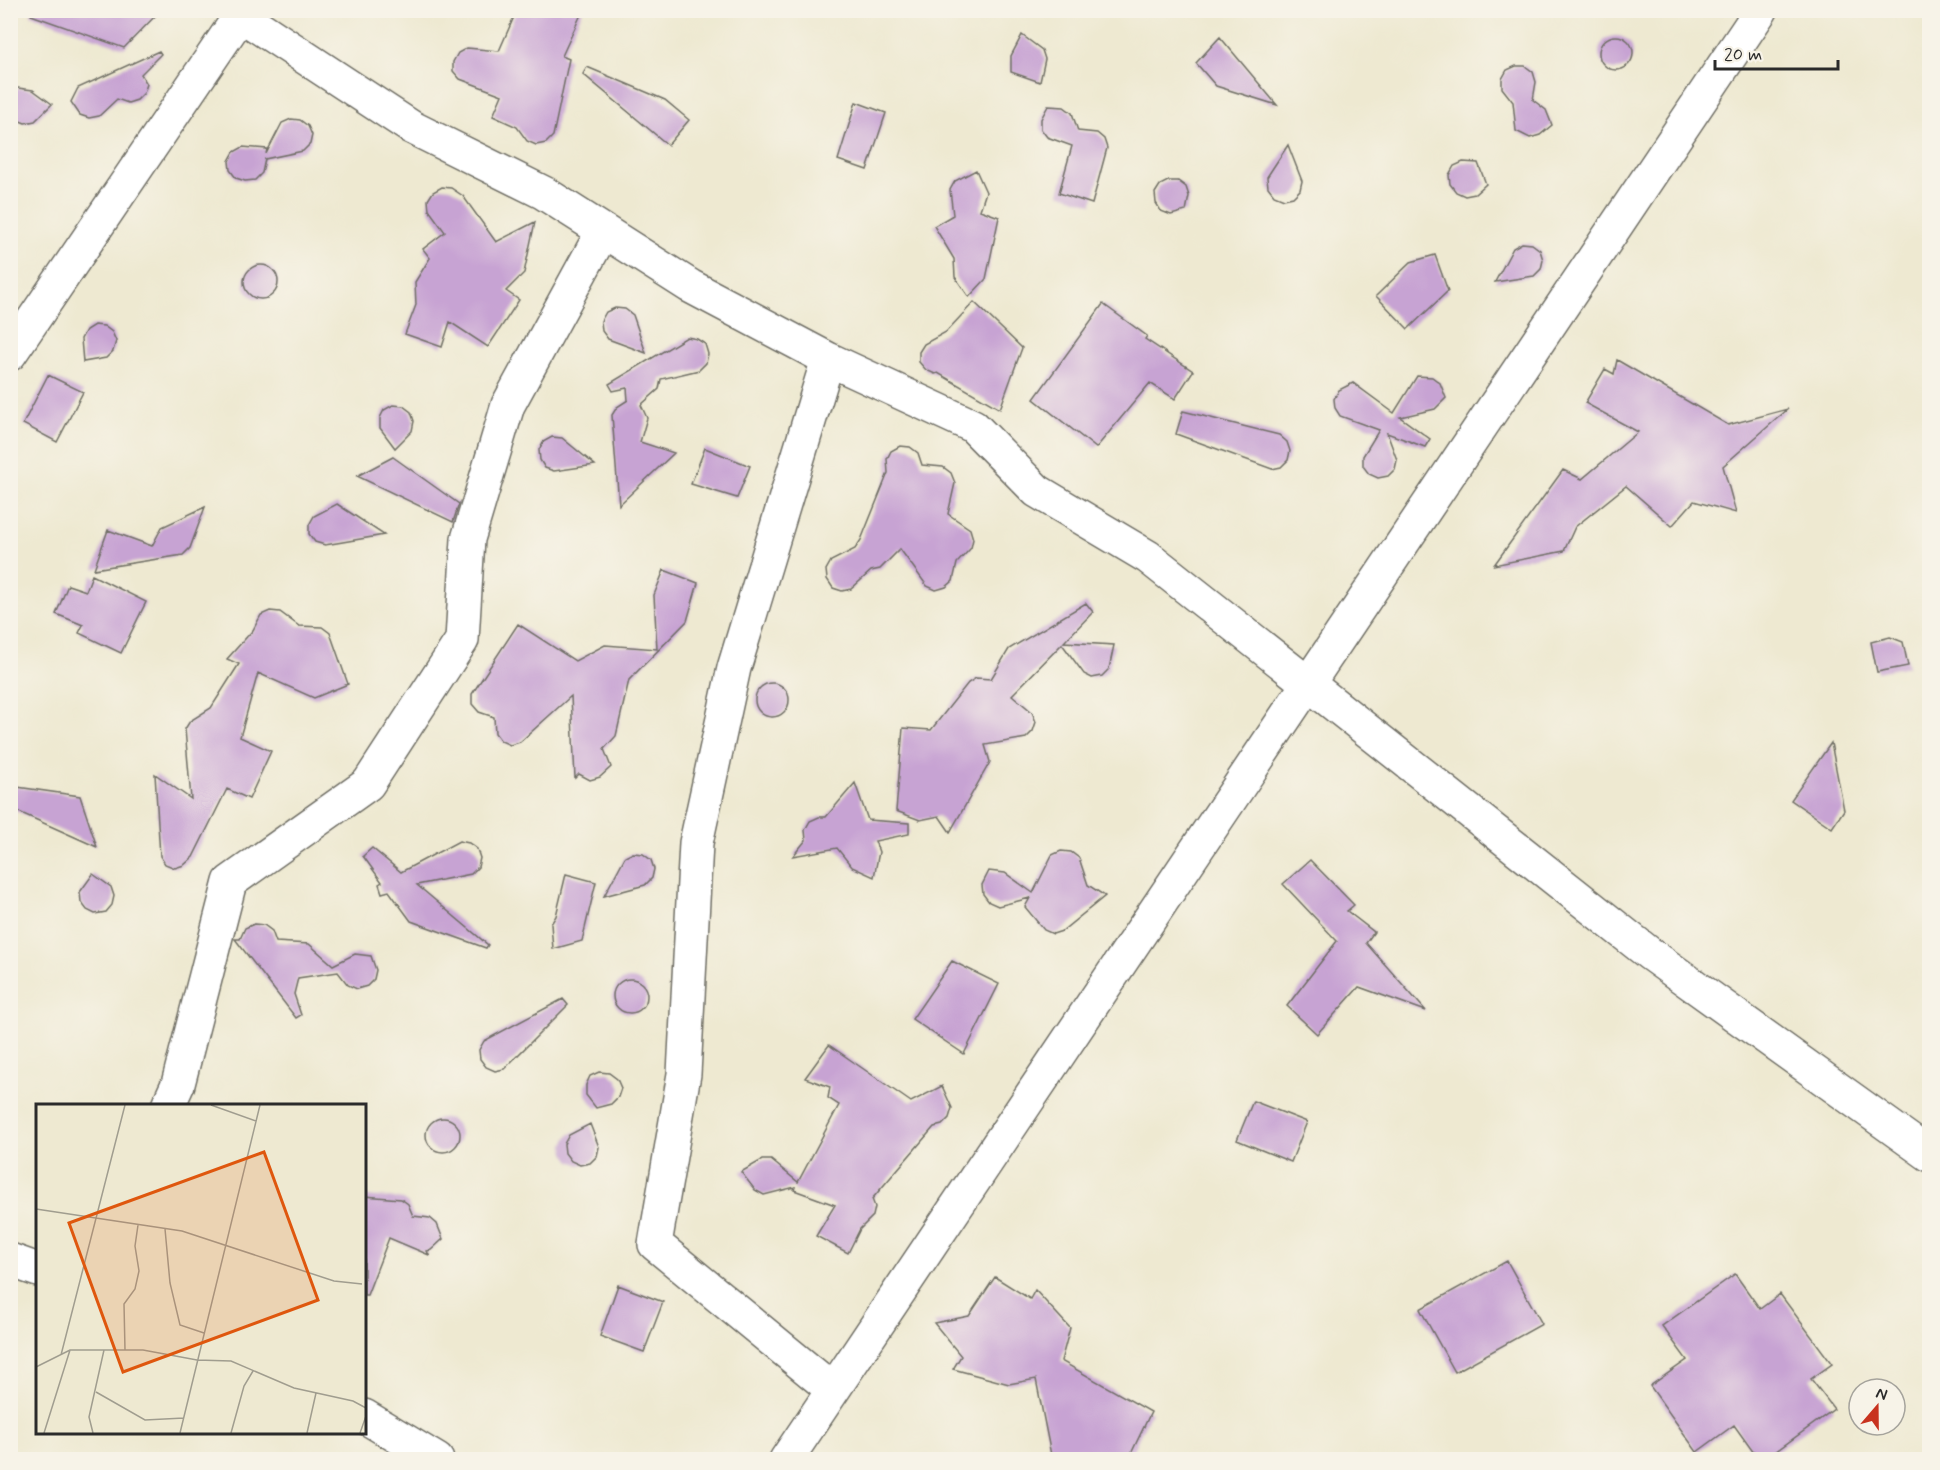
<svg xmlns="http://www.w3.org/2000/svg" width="1940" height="1470" viewBox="0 0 1940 1470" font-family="Mynerve,sans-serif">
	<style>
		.building { fill: #c7a3d3 }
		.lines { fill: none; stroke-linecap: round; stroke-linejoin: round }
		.minor-casing { stroke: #6f6e65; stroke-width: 36 }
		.minor { stroke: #fff; stroke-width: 33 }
		.inset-road { fill: none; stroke: #a09d8f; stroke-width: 1.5 }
		.view { fill: #df570e; fill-opacity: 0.15; stroke: #df570e; stroke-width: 3 }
		.inset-edge { fill: none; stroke: #2b2b2b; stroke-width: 3 }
	</style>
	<rect width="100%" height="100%" fill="#f7f3e8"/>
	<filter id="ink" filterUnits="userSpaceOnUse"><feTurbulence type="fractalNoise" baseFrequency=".0167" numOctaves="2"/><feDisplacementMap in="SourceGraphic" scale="12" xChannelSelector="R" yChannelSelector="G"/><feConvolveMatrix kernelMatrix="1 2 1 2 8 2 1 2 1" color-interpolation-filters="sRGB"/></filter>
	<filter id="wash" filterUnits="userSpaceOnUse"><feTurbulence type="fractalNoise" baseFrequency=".008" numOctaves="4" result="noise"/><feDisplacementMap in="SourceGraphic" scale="24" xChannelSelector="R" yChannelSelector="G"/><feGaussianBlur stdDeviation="1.35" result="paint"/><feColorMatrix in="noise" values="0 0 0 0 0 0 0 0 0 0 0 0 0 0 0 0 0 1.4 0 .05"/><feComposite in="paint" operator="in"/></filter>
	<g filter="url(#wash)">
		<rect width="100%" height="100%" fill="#eee9d1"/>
		<g id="blocks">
			<path class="building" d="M32,10H161L124,48L31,15Z
				M517,10H583L562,56L569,59L553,136L546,143L536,145L527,141L517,127L493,116L502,95L460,79L453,71V62L458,53L467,48L499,51Z
				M1022,35L1042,50L1045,59L1040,82L1011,72V56Z
				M1599 53a17 17 0 1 1 34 0a17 17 0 1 1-34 0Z
				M1220,37L1277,105L1216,86L1196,63Z
				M159,51L161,54L141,74L147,84L144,93L137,100L128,103L117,99L99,116L89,118L80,115L71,102L78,88Z
				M1516,66H1525L1533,72L1536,82L1533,100L1546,110L1552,125L1540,135L1530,138L1516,131L1513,102L1502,88V79L1507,70Z
				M587,67L665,100L689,120L668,145L583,74Z
				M10,87L33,90L52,104L35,121L25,123L10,117Z
				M856,102L886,113L867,170L838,160Z
				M1048,106L1064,107L1072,113L1078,131L1097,133L1104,139L1107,148L1092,204L1059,193L1072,146L1047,137L1041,129V119Z
				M291,119L300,120L308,126L312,135L310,144L303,151L265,159L262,173L255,180L245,181L236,178L230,170L229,161L234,152L243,147L267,149L266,154L282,123Z
				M1288,145L1302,181L1300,190L1293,197L1284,199L1274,195L1268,187L1267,177Z
				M1463,162L1478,163L1486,184L1475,194L1465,196L1456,192L1450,184L1449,175L1454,166Z
				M976,170L986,192L980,210L999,217L986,279L969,297L955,277L954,259L934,226L953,215L950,190L955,181Z
				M1168,181H1178L1186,187L1189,196L1186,211L1171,215L1161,211L1156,203L1155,193L1160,185Z
				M442,187L451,188L463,196L496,242L535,222L524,273L506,291L519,300L488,347L450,322L442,347L405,334L416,305L415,282L430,258L423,249L445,232L429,210L428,200L433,192Z
				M1522,243L1532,244L1540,250L1543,260L1541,269L1534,276L1495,282L1513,248Z
				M1435,255L1448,291L1408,329L1376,296L1411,262Z
				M244 282a17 17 0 1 1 34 0a17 17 0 1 1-34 0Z
				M974,302L1022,348L1000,409L938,373L935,374L926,370L919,362V352L924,344L946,332Z
				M1103,304L1147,336L1145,339L1193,371L1175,399L1150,383L1096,448L1034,399Z
				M615,308L625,309L633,315L646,353L608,339L602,331L601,321L606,312Z
				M94,325L104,326L112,332L116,341L113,351L106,358L83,362L81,339L86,330Z
				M687,337L697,339L705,344L708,354L706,363L699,370L661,379L659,389L641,405L647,418L640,442L674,453L619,505L612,415L617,407L628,400L627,388L613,391L609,384Z
				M1617,360L1728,425L1788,409L1723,466L1736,513L1694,501L1672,526L1626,486L1575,527L1564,551L1494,565L1563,470L1582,479L1638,432L1585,403L1605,369L1614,374Z
				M48,375L83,392L57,442L23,424Z
				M1417,376L1432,377L1440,383L1446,398L1435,409L1400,417L1430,439L1425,447L1387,433L1397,460L1395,469L1388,476L1378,478L1369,474L1363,466V456L1379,430L1340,416L1335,408L1334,399L1339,390L1353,383L1394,413Z
				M393,405L403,406L411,412L414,421L412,431L395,448L380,428V418L384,410Z
				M1183,411L1279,435L1287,442L1290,451L1288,460L1281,467L1272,469L1176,434Z
				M552,437L562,438L595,465L554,471L545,468L540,460L539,450L543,442Z
				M900,446L910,447L918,453L922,465L943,467L951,473L955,483L948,514L970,529L973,539L971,548L957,563L953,581L946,587L936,590L927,586L900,549L880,569L871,571L851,589L842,591L833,588L827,579L826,570L831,561L855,549L861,540L888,473L887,459L891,451Z
				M705,448L750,466L737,498L691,484Z
				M393,457L459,504L453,522L357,476Z
				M337,504L384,535L325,545L315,542L309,534V525L314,516Z
				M205,507L190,548L183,555L94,569L108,530L152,546L162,527Z
				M664,570L698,583L687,621L629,680L616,736L604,749L611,767L600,777L590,780L579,774L575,778L571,696L520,742L510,745L501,741L495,733L494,717L479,712L472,704V694L518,624L575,661L605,645L657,649L654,595Z
				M92,575L146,602L121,653L79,633L83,625L56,614L68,585L86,591Z
				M1086,603L1093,612L1064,642L1114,645L1109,669L1102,676L1092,678L1084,674L1062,644L1012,695L1032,712L1036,722L1033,731L1026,738L985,745L990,762L950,832L939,816L920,820L896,811L903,728L931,730L968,683L976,678L991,679L1009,649Z
				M270,611L280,612L299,626L322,627L330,633L348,684L314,698L258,673L240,737L271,751L249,799L227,789L193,857L184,865L175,868L165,864L160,856L155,774L191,799L185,729L190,721L211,708L239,664L227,659L253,630L261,615Z
				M1890,637L1903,642L1908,666L1877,672L1871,642Z
				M755 700a17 17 0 1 1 34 0a17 17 0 1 1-34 0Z
				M1831,743L1844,810L1832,828L1791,800Z
				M855,783L868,820L909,823V834L875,841L879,852L874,877L852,867L837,848L793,856L806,840L805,830L810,821L819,817H826Z
				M10,786L80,796L97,847L10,808Z
				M459,841L469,843L477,849L480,858L478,867L471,874L417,885L488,945L486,948L411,921L389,891L382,893L379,884L382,882L363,856L372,848L401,872Z
				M1061,851L1071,852L1079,858L1088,885L1105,896L1062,931L1053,934L1044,930L1025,907L1030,898L998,906L989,902L983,894L982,885L989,871L1005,873L1033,893L1052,855Z
				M633,853L643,854L651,860L654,869L652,878L645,885L604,896L625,857Z
				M1310,860L1354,905L1347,911L1374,932L1366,943L1426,1011L1359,987L1317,1034L1287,1006L1337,941L1283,884Z
				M93,874L111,887L114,896L112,905L106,912L95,914L87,910L81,902L80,892Z
				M566,874L596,882L582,941L553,949L551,924L556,916Z
				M254,924L264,925L272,931L276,942L309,944L333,965L355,954L371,956L376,970L374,979L367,986L357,989L348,985L338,972L298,978L294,994L301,1015L296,1018L235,939H240L245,928Z
				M952,961L999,984L964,1054L912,1019Z
				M613 996a17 17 0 1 1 34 0a17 17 0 1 1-34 0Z
				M563,999L568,1005L504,1069L495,1071L486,1067L480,1059L479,1050L484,1041Z
				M829,1045L911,1102L942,1086L952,1108L949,1118L942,1125L934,1127L872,1199L875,1207L873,1216L860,1229L848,1253L816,1236L835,1205L794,1190L795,1187L764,1195L755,1190L741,1172L762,1160H771L798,1182L839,1105L828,1098L830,1087L805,1078Z
				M599,1072L609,1073L617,1079L621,1088L618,1097L611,1104L596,1108L586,1095V1085L590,1076Z
				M1253,1101L1307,1122L1291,1162L1237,1140Z
				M426 1135a17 17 0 1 1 34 0a17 17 0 1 1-34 0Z
				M590,1124L599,1147L597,1156L590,1163L580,1165L571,1161L565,1153L564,1144L569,1135Z
				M364,1196L401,1199L408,1204L413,1216L430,1218L437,1224L443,1239L431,1250L427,1251L429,1255L389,1238L367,1295H364Z
				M1507,1261L1542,1324L1455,1372L1420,1309Z
				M1735,1274L1760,1309L1780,1294L1832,1364L1811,1379L1834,1409L1764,1460H1759L1734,1425L1697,1452L1650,1386L1687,1360L1662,1326Z
				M995,1277L1030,1299L1035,1290L1070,1328L1061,1361L1151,1412L1128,1460H1052L1036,1379L1009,1384L953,1369L961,1356L934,1323L969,1316Z
				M618,1285L663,1302L644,1352L600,1336Z"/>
		</g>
	</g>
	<g filter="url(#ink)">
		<use href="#blocks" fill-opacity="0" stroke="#6f6e65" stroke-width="1.5"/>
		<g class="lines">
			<g class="minor-casing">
				<path id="minor" d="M233,10L411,127L544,193L690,286L828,359L973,426L1037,491L1148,557L1650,954L1930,1155
					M10,354L244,10
					M828,359L734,668L696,843L684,1074L655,1244L833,1390
					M168,1106L178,1084L230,882L368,784L462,640L468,539L508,405L603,231
					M10,1260L38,1270
					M364,1416L437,1460
					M786,1460L1761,10"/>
			</g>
			<use href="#minor" class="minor"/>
		</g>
	</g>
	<g transform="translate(36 1104)">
		<rect width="330" height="330" fill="#eee9d1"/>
		<path class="inset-road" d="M175,1L220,17M0,105L146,127L298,177L326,180M129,125L134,179L144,221L168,229M89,246L88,200L99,185L103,167L99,142L102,121M25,251L89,1M0,263L34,246H107L161,256L195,257L258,284L317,297L330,304M60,288L109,316L148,314M8,329L34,246M57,329L53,313L68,246M144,329L224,1M195,329L208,282L217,267M271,329L280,289M324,329L330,312"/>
		<path class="view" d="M228,48L282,196L87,268L33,119Z"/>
		<rect width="330" height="330" class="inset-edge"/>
	</g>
	<rect width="1940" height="1470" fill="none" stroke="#f7f3e8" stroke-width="36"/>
	<g transform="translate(1877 1407) rotate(20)"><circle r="28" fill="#f7f3e8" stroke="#a5a39c" stroke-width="1.5"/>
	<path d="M0-4.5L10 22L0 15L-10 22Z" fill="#c8321e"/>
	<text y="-9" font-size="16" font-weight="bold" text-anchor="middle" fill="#2b2b2b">N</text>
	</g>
	<path d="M1715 60v9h123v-9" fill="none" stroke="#2b2b2b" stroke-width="3"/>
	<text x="1724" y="60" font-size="18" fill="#2b2b2b" stroke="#f7f3e8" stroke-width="4.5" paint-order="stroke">20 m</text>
</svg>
